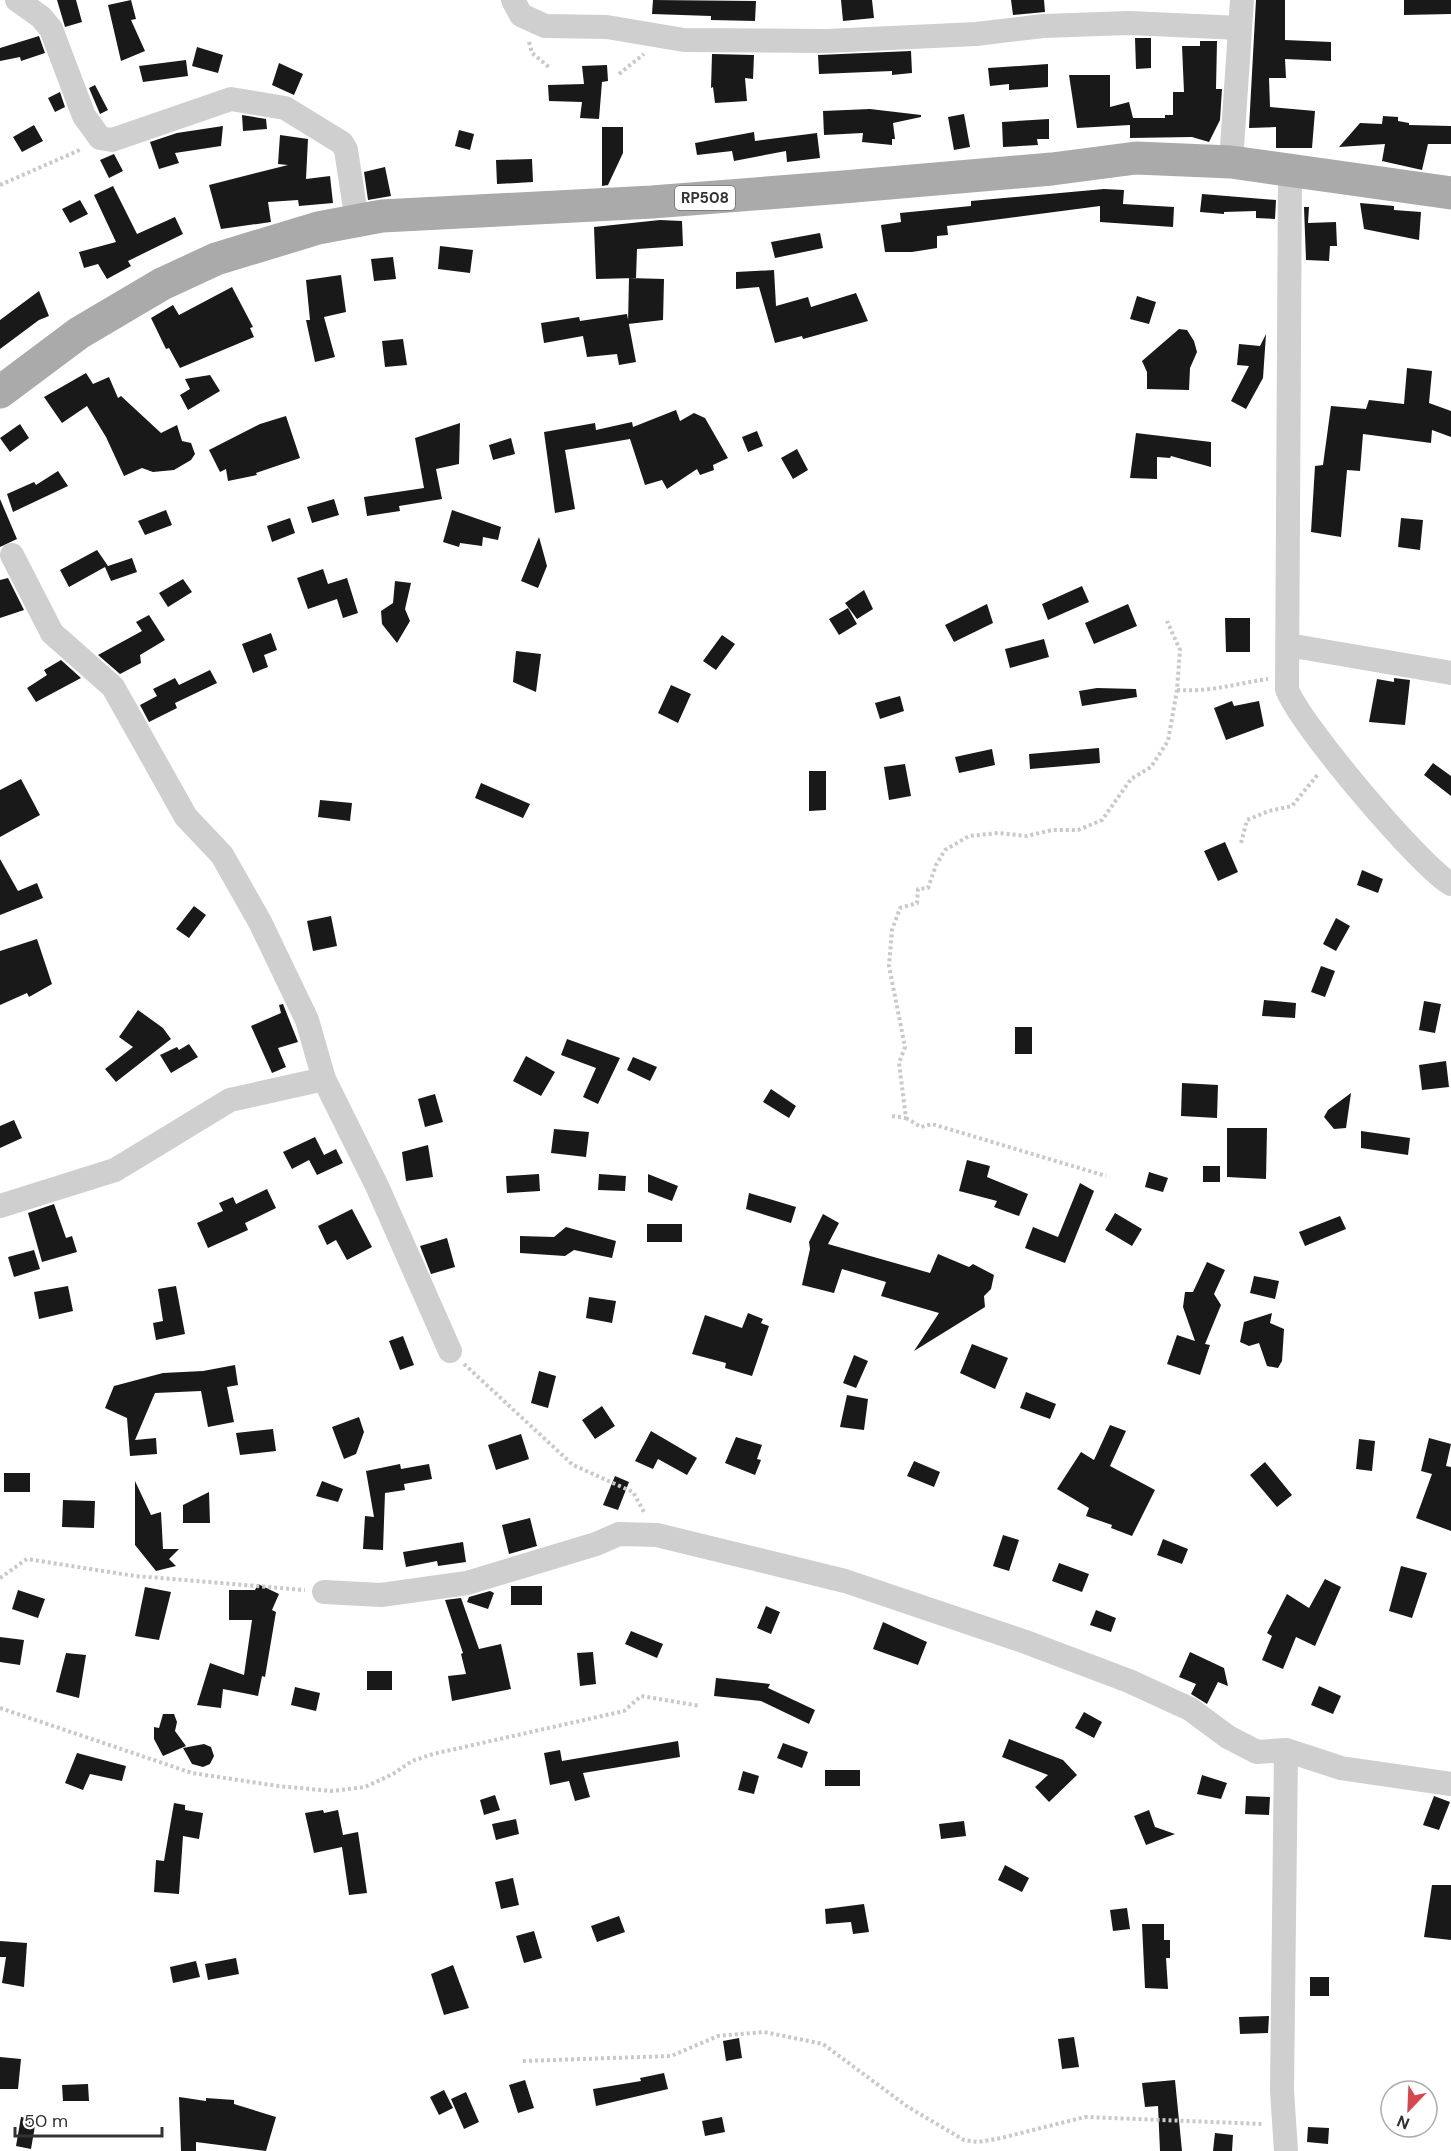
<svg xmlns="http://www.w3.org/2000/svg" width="1451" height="2151" viewBox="0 0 1451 2151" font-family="'DM Sans',sans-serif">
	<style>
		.building { fill: #191919 }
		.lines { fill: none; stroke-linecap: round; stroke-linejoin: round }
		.path { stroke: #c9c9c9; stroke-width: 4; stroke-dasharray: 3 3; stroke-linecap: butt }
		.street { stroke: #cfcfcf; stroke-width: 24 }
		.primary { stroke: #aaa; stroke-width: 33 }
		.labels { text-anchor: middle; stroke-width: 6; stroke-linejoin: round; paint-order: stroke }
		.shield { fill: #fff; stroke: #707070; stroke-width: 1.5 }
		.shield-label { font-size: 15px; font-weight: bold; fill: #323232 }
	</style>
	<rect width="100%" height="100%" fill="#fff"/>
	<path class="building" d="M57,0H76L82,22L65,27Z
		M131,0L136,19L131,20L145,51L121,61L108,5Z
		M653,0L756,1L755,21L711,20V16L652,14Z
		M841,0H872L874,18L843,21Z
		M1011,0H1044L1045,12L1013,15Z
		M1256,0H1285V40L1331,42V61L1285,59L1286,78H1269L1270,107L1315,111L1312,148H1276V127L1249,128Z
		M1404,0H1451V14L1404,15Z
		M39,36L45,53L21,61L20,57L0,61V48Z
		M1135,38H1151V68L1136,69Z
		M1200,41H1217L1216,89H1222L1220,120L1209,142L1192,137L1130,138V125L1077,128L1069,75H1110V107L1129,102L1133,118H1165V115H1173V92H1184L1182,46H1200Z
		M197,47L223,55L218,73L192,66Z
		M911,51L912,73L892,75V71L819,74L818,55Z
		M712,54L754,55L753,79L745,78L747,101L715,103L713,87L711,88Z
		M186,60L188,76L143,82L139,66Z
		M279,63L303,74L294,95L272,85Z
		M1048,64V87L1009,90V84L990,86L988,68Z
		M607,65L608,81L602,82L599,119L580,118L582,102L549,101L548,85L584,84L582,66Z
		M95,85L108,110L100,114L89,88Z
		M60,92L65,107L55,112L48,98Z
		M870,109L921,115V117L893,123L895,139H892V145L862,142L863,133L824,135L823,111Z
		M964,114L970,147L954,150L948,117Z
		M242,115L266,119L267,129L243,131Z
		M1383,116L1398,117V121L1409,123V125L1451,126V144H1428L1422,170L1382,161L1385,144L1339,147L1360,123L1382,124Z
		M1049,119V139H1037L1038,145L1003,147L1002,122Z
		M34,125L43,141L22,152L13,137Z
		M223,126L221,146L175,153L179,163L159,169L150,142L177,133Z
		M602,127H623V153L608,185L602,186Z
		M459,130L474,134L470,150L455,146Z
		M754,132L755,141L817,133L820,158L787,162L786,151L734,161L732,151L697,155L695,143Z
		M280,135L308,139L306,179L330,176L333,203L299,206L298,200L268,202L271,222L221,229L209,185L288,165L278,164Z
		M114,154L123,171L109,178L100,160Z
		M532,159L533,182L497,184L496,160Z
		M385,167L391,196L368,200L364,172Z
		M113,186L137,234L175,217L183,234L128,261L131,266L107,279L98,264L84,268L79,252L116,242L94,195Z
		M1104,189L1124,190L1123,204L1174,207L1173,227L1100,222V206L947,226L948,235L937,236V248L912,252H885L881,225L901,222L900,213L971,206V201Z
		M1202,194L1276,200L1275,219L1256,218V211L1224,212V214L1200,212Z
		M80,200L88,214L70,223L62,209Z
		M1360,203L1394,206V210L1421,212L1419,240L1364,229Z
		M1304,207H1309L1308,223L1336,222L1337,246H1330L1329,261L1306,260Z
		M660,220L682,221L683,246L637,249L636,278L596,279L594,227Z
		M820,233L823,248L775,258L771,242Z
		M440,246L473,250L470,273L438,269Z
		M393,257L396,279L374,281L371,259Z
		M774,270L776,306L808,297L811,307L856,293L868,321L803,339L802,336L775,343L759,287L736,289V272Z
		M341,275L346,312L324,317L335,357L315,362L306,320H310L306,280Z
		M629,278L664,279L663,320L628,324Z
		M232,287L253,327L250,328L254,337L180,368L169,348L166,349L151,318L173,305L179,315Z
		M39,291L49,316L39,320L0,349V320Z
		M1137,296L1156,302L1149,324L1130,319Z
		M627,314L636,362L619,365L617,354L587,357L583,336L544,343L541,323L579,317L580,321Z
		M1179,329L1187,330L1194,341L1197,352L1190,368L1189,390L1147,389V372L1142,361Z
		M1266,334L1263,378L1246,409L1231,401L1249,366L1237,365L1239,344L1260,346Z
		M403,339L407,365L385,367L382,341Z
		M1407,368L1432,371L1429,403L1451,411V437L1432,430L1431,443L1363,434L1360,471L1347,470L1341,537L1311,532L1315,466L1323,465L1331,406L1366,409L1369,400L1404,404Z
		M86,373L93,384L109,377L118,398L121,396L161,433L177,425L182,441L191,443L195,454L191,460L174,470L153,472L142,468L124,476L106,437L87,406L62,423L44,397Z
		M210,375L220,391L188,410L180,395L190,389L185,379Z
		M676,410L680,421L694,413L705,418L728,458L713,465L714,470L700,475L697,469L667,489L662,480L645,485L630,439L565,450L575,509L555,513L544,432L595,423L596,430L632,422L633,427Z
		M286,416L300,458L256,473L257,475L228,481L226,469L220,472L209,450L260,424Z
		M460,423L459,464L436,469L442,499L399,506L400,511L367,516L364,497L424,488L415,438Z
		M20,424L29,438L10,452L0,438Z
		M757,431L763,446L748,452L742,437Z
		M1136,433L1211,442V467L1171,456L1170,458L1157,457V479L1130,478Z
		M511,438L515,454L493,460L489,445Z
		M797,449L808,470L793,479L781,458Z
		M58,471L68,486L13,512L7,494L34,482L36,485Z
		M0,499L17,539L0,547Z
		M334,499L339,515L312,523L307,507Z
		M166,510L172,525L145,535L138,521Z
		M452,510L501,527L498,540L483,537L482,546L460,543L459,547L443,542Z
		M290,518L295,533L272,542L267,526Z
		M1401,518L1423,520L1420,550L1398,547Z
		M539,537L547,566L538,588L521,581Z
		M97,550L108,566L105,567L132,558L137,572L111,581L105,567L69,587L60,570Z
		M323,569L328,584L347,578L358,613L343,618L337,599L308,609L297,578Z
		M8,578L24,610L0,618V580Z
		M183,579L192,592L168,607L159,593Z
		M395,581L411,583L405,609L410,621L397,643L382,624L381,611L393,603Z
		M1082,586L1089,602L1048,620L1042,604Z
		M864,590L873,609L857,619L845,603Z
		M987,604L993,623L954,642L945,625Z
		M1128,604L1137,626L1094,644L1085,623Z
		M848,608L857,624L839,635L829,619Z
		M149,615L165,640L140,655L141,663L120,674L98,655L142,631L136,622Z
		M1225,618H1250V652H1226Z
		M271,633L277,650L264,655L268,667L253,673L242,644Z
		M722,635L735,644L716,670L703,661Z
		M1044,639L1049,657L1010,668L1005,649Z
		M516,651L541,654L536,692L513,682Z
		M61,660L81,678L36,702L27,688L47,675L44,670Z
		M210,670L217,683L175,703L177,708L149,722L140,705L157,696L153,689L175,678L179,685Z
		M1394,678L1410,680L1405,725L1369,722L1377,679L1394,682Z
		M671,685L691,694L678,723L658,713Z
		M1097,688L1136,689L1137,697L1082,706L1079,691Z
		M900,696L904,711L880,719L875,703Z
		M1232,701L1234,706L1259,701L1264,726L1226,740L1214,708Z
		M1099,748L1100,763L1030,769L1029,754Z
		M992,749L995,765L959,773L955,757Z
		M1433,763L1451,776V796L1424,775Z
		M905,764L911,796L889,800L884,767Z
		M809,771H826V810L809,811Z
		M21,779L40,815L0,837V790Z
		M481,783L530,804L523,818L475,798Z
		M320,800L352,803L350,821L318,817Z
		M1225,842L1238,872L1218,881L1204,851Z
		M0,859L18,891L37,883L43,898L0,915Z
		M1362,870L1383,879L1378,893L1357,885Z
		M194,906L206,915L189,938L176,929Z
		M331,916L337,946L313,951L307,921Z
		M1336,918L1350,926L1336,951L1323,944Z
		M37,939L52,984L29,997L27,993L0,1005V951Z
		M1321,966L1335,971L1325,997L1311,992Z
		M1264,1000L1296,1003L1295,1018L1262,1016Z
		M1424,1001L1441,1004L1435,1033L1419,1030Z
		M283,1004L298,1042L278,1048L286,1067L272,1073L251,1026L281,1013L279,1005Z
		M138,1010L163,1028L171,1039L116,1082L105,1069L133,1047L119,1037Z
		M1015,1027H1032V1054H1015Z
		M567,1039L620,1058L598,1104L583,1097L596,1068L561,1055Z
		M189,1044L198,1057L171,1073L160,1055L177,1047L179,1050Z
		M526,1056L555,1072L541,1096L513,1081Z
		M633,1057L657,1067L650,1081L627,1070Z
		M1446,1061L1449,1087L1422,1090L1419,1065Z
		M1182,1083L1218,1085L1217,1118L1181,1116Z
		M771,1089L796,1106L789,1118L763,1102Z
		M1351,1093L1346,1128L1334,1129L1324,1117L1328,1110Z
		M435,1094L443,1122L425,1127L418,1099Z
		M14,1120L22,1138L0,1148V1126Z
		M1227,1128H1267L1266,1179L1227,1177Z
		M554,1129L589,1132L586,1157L551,1153Z
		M1361,1131L1410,1138L1408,1155L1361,1148Z
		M315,1137L324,1155L336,1149L343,1163L317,1175L309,1160L292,1169L283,1152Z
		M428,1145L433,1177L406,1181L402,1152Z
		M967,1160L990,1166L987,1177L1028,1194L1019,1216L994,1207L997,1201L959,1191Z
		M1203,1166H1220V1182H1203Z
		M1149,1172L1168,1178L1163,1192L1145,1187Z
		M539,1174L540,1191L507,1193L506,1176Z
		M599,1174L626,1176L625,1191L598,1190Z
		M648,1174L678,1186L672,1201L648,1192Z
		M1080,1183L1094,1191L1065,1263L1025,1248L1033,1227L1058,1237Z
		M267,1189L276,1208L245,1223L248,1230L208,1248L197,1223L223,1211L219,1203L233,1197L236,1204Z
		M749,1193L796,1207L791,1223L746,1209Z
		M54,1204L66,1238L72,1236L77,1252L42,1262L28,1213Z
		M352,1209L372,1247L347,1260L336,1240L327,1245L318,1226Z
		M1115,1213L1142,1229L1132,1246L1105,1230Z
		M823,1214L839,1223L828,1244L930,1273L938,1254L969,1267L973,1264L994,1275L991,1289L984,1296L985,1307L914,1351L939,1313L881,1296L886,1282L842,1269L834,1293L802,1285L810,1249L809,1242Z
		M1340,1216L1346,1229L1305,1246L1299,1232Z
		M647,1224H682V1242H647Z
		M566,1227L616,1241L612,1258L574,1250L565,1256L520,1253V1236L554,1237Z
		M447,1238L455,1267L431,1274L420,1246Z
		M34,1250L40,1269L14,1277L8,1257Z
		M1207,1262L1225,1270L1214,1294L1221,1305L1205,1344L1210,1345L1200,1375L1167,1364L1177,1335L1195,1341L1183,1307L1185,1292H1193Z
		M1254,1276L1279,1281L1275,1299L1250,1293Z
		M68,1286L73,1311L39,1319L34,1292Z
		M176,1286L185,1334L156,1340L153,1323L163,1321L158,1289Z
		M589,1297L616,1301L612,1323L586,1318Z
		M748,1313L763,1319L761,1323L769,1326L752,1376L725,1368L726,1363L692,1354L705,1315L742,1328Z
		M1272,1313L1270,1323L1284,1329L1282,1361L1278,1368L1267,1366L1259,1343L1249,1346L1240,1342L1244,1322Z
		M403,1336L414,1365L400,1370L389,1341Z
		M972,1344L1008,1358L995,1389L960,1373Z
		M854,1355L868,1361L856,1388L843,1383Z
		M235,1365L238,1385L227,1387L234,1422L208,1427L201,1391L155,1393L135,1440L156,1438L157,1454L130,1456L127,1418L105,1408L114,1386L163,1373L203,1371Z
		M539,1371L556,1376L548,1408L531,1403Z
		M1026,1392L1056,1404L1050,1419L1020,1408Z
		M847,1395L868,1399L864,1430L840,1427Z
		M602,1406L615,1426L595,1439L582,1420Z
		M359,1417L364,1432L356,1454L344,1459L332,1427Z
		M1110,1425L1126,1431L1110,1466L1155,1490L1132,1536L1111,1528L1112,1525L1086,1516L1089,1508L1057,1489L1081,1452L1094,1460Z
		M273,1429L276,1451L240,1455L236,1433Z
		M651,1431L697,1458L687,1475L658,1459L653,1469L635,1461Z
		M521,1434L529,1459L496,1470L488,1445Z
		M736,1437L762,1445L757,1459L761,1460L755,1475L725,1463Z
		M1429,1438L1451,1444L1446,1466L1451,1467V1531L1416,1518L1432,1474L1421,1471Z
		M1359,1439L1375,1441L1372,1471L1356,1469Z
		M914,1461L940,1472L934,1487L907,1476Z
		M1265,1462L1292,1495L1277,1507L1250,1475Z
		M400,1464L401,1469L429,1464L432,1479L404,1484L405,1490L385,1493L383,1550L363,1549L365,1516L374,1517L366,1471Z
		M4,1473H30V1492H4Z
		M615,1476L629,1482L618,1510L603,1505Z
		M135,1481L151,1515L161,1512L163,1549H179L169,1559L176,1566L156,1571L135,1545Z
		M322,1481L343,1489L338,1502L316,1496Z
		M209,1492L210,1523H183V1505Z
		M63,1500L95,1501L94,1528L62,1527Z
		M530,1518L537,1546L509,1554L502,1525Z
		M1003,1535L1019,1540L1009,1571L993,1566Z
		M1163,1539L1188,1549L1182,1564L1157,1555Z
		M463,1542L466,1562L438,1566L437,1561L406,1567L403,1552Z
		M1059,1563L1089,1574L1082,1592L1052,1581Z
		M1401,1566L1427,1573L1412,1618L1389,1611Z
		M1325,1579L1341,1587L1315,1646L1296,1637L1283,1669L1262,1660L1272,1636L1267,1633L1287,1594L1309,1608Z
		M258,1584L279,1594L272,1610L276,1612L265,1677L262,1676L258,1696L223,1689L221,1708L197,1705L210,1663L244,1675L252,1620H229V1590H255Z
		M511,1586H542V1605H511Z
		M145,1587L171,1592L159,1640L135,1636Z
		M18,1590L45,1599L38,1618L12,1609Z
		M490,1591L494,1593L488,1609L467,1602L469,1597Z
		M461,1598L479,1649L501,1644L511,1689L452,1701L448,1676L466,1674L461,1654L463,1653L445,1600Z
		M766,1606L780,1612L771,1634L757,1628Z
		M1096,1610L1116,1618L1111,1632L1090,1625Z
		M883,1622L927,1642L918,1665L873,1649Z
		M631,1631L663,1644L657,1658L625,1644Z
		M0,1637L24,1640L20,1665L0,1662Z
		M593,1652L596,1684L580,1686L577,1653Z
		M1190,1652L1224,1668L1228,1686L1218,1682L1207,1704L1191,1694L1196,1684L1179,1677Z
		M66,1653L86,1655L79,1698L56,1692Z
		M367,1671H392V1690H367Z
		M716,1678L770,1684L768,1688L815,1710L809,1724L761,1701L714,1696Z
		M1319,1686L1341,1696L1333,1714L1311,1705Z
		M295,1687L320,1693L316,1711L291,1705Z
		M1084,1712L1102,1722L1094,1738L1075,1728Z
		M163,1714H174L177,1722L175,1731L186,1746L163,1756L154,1739V1727L159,1728Z
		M1009,1739L1063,1760L1077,1775L1049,1802L1035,1787L1048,1775L1002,1757Z
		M678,1741L680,1757L583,1773L590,1797L575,1801L569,1781L550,1785L544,1753L560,1750L562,1761Z
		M783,1743L808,1752L802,1768L777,1758Z
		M204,1744L211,1747L214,1756L210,1764L203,1767L192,1764L183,1748Z
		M77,1753L126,1766L122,1781L90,1774L83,1790L65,1783Z
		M825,1770H860V1786H825Z
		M743,1771L759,1776L754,1794L738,1790Z
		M1202,1775L1227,1783L1221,1799L1197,1794Z
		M495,1795L500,1810L484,1815L480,1800Z
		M1246,1796L1270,1797L1269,1815L1245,1814Z
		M1434,1796L1450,1802L1439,1830L1423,1825Z
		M174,1803L185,1805V1810L203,1813L199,1839L183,1836L179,1894L154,1892L156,1860L164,1861Z
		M323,1810L324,1813L338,1810L343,1835L358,1832L367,1893L349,1895L342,1847L314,1853L305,1813Z
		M1149,1810L1155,1827L1175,1834L1146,1845L1134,1816Z
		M516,1819L519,1834L496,1840L492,1824Z
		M964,1821L966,1836L941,1839L939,1824Z
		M1005,1865L1029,1878L1022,1892L998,1880Z
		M513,1878L519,1905L501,1909L495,1882Z
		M1432,1885H1451V1940L1424,1937Z
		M864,1904L869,1932L853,1934L851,1922L826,1924L825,1909Z
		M1127,1908L1130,1929L1113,1931L1110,1910Z
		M619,1916L625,1932L597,1942L591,1926Z
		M1142,1924H1164V1940H1170V1958H1166L1168,1989L1145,1988Z
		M534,1931L542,1958L524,1963L516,1936Z
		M0,1941L27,1943L24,1987L2,1983L6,1957H0Z
		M236,1958L239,1974L208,1980L205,1964Z
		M196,1961L200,1977L173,1983L170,1967Z
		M453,1965L469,2008L444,2015L431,1974Z
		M1310,1977H1329V1996H1310Z
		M1269,2016L1268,2033L1240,2034L1239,2017Z
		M1074,2037L1079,2067L1062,2069L1058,2039Z
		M739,2038L742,2058L726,2061L723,2041Z
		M0,2057L21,2059L18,2089H0Z
		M664,2073L668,2089L596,2106L593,2089L641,2081L640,2078Z
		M525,2080L534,2108L518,2113L509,2085Z
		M1175,2080L1182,2151H1160L1158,2106L1145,2107L1142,2083Z
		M88,2084L89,2101H63L62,2085Z
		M444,2090L453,2108L439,2115L430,2097Z
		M466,2092L479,2122L464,2129L451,2099Z
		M179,2097L206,2101V2098L234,2100V2104L276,2117L266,2151L196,2142V2151H181Z
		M21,2117L36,2120L31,2149L16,2146Z
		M722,2117L725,2132L705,2136L702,2121Z
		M1308,2127L1329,2128L1328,2144L1307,2142Z
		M1215,2133L1233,2135L1232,2151H1213Z"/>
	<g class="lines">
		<path class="path" d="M529,42L532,53L550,68
			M619,74L644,54
			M0,185L82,149
			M1177,690C1213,692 1233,684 1268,679
			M1241,843L1247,820L1269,811L1292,806L1319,773
			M892,1116L906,1118L899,1063L905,1047L889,966L892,930L900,908L917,903L918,889L928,888L936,865L945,850L969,836L998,833L1027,836L1052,830H1078L1102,820L1131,779L1151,767L1168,741L1177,690L1180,650L1167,621
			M906,1118L921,1127L932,1124L1106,1176
			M464,1364L573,1465L633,1492L645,1514
			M0,1578L27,1559L135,1576L305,1590
			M0,1708L192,1773L278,1786L332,1791L365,1787L393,1774L412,1761L433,1754L624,1711L641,1696L700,1706
			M523,2061L671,2056L718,2036L764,2032L823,2044L908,2107L964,2140L978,2142L1001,2138L1085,2117L1264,2124"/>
		<path class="street" d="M17,0L41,17L51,29L84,116L100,138L112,140L231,99L285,108L342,143L346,150L357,221
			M513,0L521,15L545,26L607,27L684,40L827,41L976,34L1043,26L1129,23L1240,28
			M1231,162L1242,0
			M1290,171L1287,689C1297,721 1422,869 1451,884
			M12,555L52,633L113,687L186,817L222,855L260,922L307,1020L324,1079L377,1186L450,1351
			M1288,645L1451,673
			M0,1206L115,1170L230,1100L324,1079
			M324,1592L381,1595L467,1583L596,1544L619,1534L657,1535L845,1581L1023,1641L1129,1681L1190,1709L1228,1737L1257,1752L1286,1750L1341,1768L1451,1784
			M1286,1750L1282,2091L1286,2151"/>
		<path class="primary" d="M0,392L79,333L162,284L216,259L318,228L382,216L652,202L843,187L1052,169L1136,158L1231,162L1451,193"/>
	</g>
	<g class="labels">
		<rect class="shield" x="675" y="186" width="60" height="24" rx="4.5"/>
		<g class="shield-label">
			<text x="705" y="203">RP508</text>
		</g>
	</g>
	<g transform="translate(1409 2109) rotate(203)"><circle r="28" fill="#ffffff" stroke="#adadad" stroke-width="1.5"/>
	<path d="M0-4.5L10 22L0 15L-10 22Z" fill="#d6474d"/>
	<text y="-9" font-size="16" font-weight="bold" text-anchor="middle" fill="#323232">N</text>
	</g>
	<path d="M15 2127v9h147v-9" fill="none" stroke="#323232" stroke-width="3"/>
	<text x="24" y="2127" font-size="18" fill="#323232" stroke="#ffffff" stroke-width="4.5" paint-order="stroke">50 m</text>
</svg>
